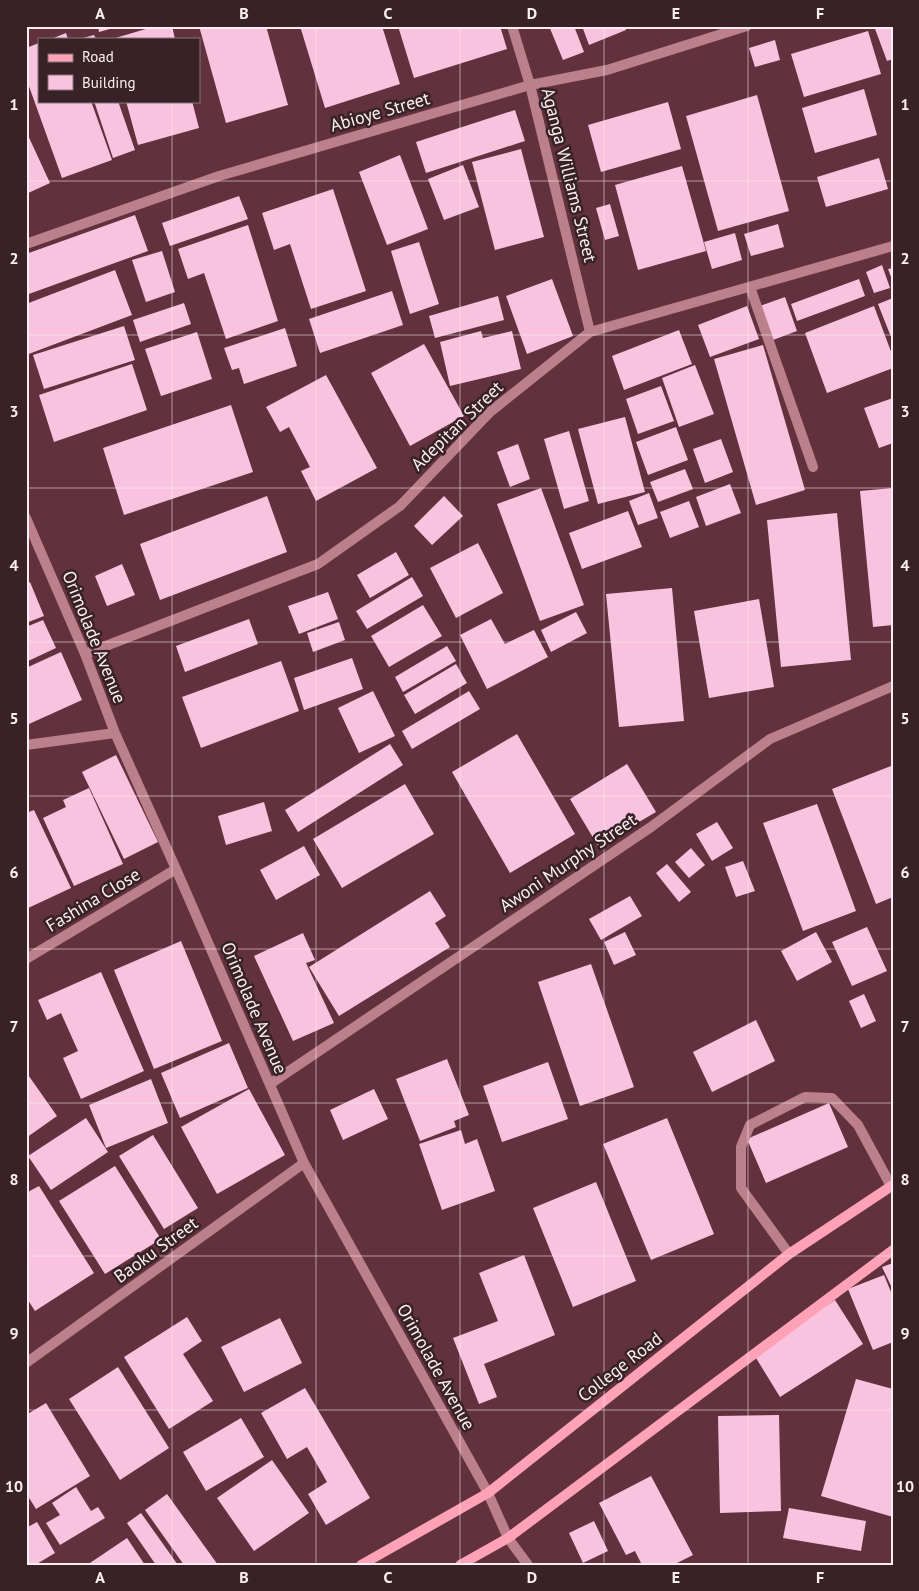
<svg xmlns="http://www.w3.org/2000/svg" width="919" height="1591" viewBox="0 0 919 1591" font-family="'PT Sans',sans-serif">
	<style>
		.building { fill: #f9c3e0 }
		.lines { fill: none; stroke-linecap: round; stroke-linejoin: round }
		.service { stroke: #bc808d; stroke-width: 10 }
		.minor { stroke: #bc808d; stroke-width: 10 }
		.secondary { stroke: #ffa1b7; stroke-width: 10 }
		.grid { fill: none; stroke: #fceff1; stroke-width: 1; stroke-opacity: 0.55 }
		.labels { text-anchor: middle; stroke-width: 5; stroke-linejoin: round; paint-order: stroke }
		.street-label { font-size: 18px; fill: #fceff1; stroke: #382227 }
		.neatline { fill: none; stroke: #fceff1; stroke-width: 2 }
		.grid-label { font-size: 16px; text-anchor: middle; font-weight: bold; fill: #fceff1 }
	</style>
	<rect width="100%" height="100%" fill="#62313e"/>
	<path class="building" d="M98,26H117V27L99,32Z
		M156,26H172L175,39H112Z
		M199,26H266L288,105L226,123Z
		M300,26H382L400,84L325,108Z
		M398,26H500L507,49L414,78Z
		M549,26H574L584,52L563,60Z
		M582,26H625L626,30L589,45Z
		M874,26H893V59L887,61Z
		M868,31L881,74L804,97L791,54Z
		M66,33L68,39H51Z
		M94,35L96,39H83V38Z
		M775,40L780,60L755,67L749,48Z
		M39,43V101H91L112,160L62,178L26,78V48Z
		M864,89L877,135L815,153L802,108Z
		M757,95L789,211L718,231L686,116Z
		M94,101H118L135,150L113,158Z
		M126,101H192L199,128L138,145Z
		M668,102L681,149L601,172L588,125Z
		M515,110L525,141L426,173L416,142Z
		M26,131L50,183L26,194Z
		M521,149L544,237L495,250L472,162Z
		M400,155L428,229L387,245L359,172Z
		M879,158L888,189L826,207L817,177Z
		M463,165L479,207L444,220L428,179Z
		M682,166L706,251L638,270L615,185Z
		M333,189L366,291L311,309L290,244L274,250L262,213Z
		M239,196L248,219L170,246L162,223Z
		M610,204L619,236L605,240L596,208Z
		M135,215L148,251L26,295V254Z
		M778,224L784,247L751,256L744,234Z
		M248,225L278,321L226,339L204,273L188,279L178,249Z
		M735,233L742,260L712,269L704,242Z
		M419,242L439,304L410,314L391,251Z
		M162,251L175,292L146,302L132,260Z
		M882,265L890,288L874,293L866,272Z
		M893,268V282L888,269Z
		M115,270L132,315L26,355V304Z
		M552,279L573,336L527,354L506,296Z
		M859,279L865,296L797,321L791,304Z
		M392,291L403,325L320,353L309,319Z
		M498,296L504,320L435,338L429,316Z
		M785,297L797,331L773,340L760,306Z
		M893,298V342L878,304Z
		M184,303L191,324L140,342L133,320Z
		M747,306L759,339L710,357L698,325Z
		M874,306L893,357V368L827,393L805,333Z
		M124,326L135,360L44,389L33,355Z
		M285,328L297,366L244,384L239,368L232,370L224,348Z
		M679,330L692,364L624,390L612,356Z
		M481,331L483,338L512,331L521,369L450,386L440,342Z
		M197,332L212,379L161,396L145,349Z
		M424,344L464,416L410,446L371,373Z
		M763,345L805,490L756,505L714,359Z
		M132,364L147,410L54,442L39,395Z
		M695,365L714,414L679,427L662,378Z
		M326,375L377,468L316,501L301,471L310,467L289,427L280,432L266,407Z
		M661,386L674,421L638,434L626,399Z
		M893,398V443L879,448L864,408Z
		M231,405L253,472L124,515L103,448Z
		M625,417L645,492L598,504L578,429Z
		M676,427L688,460L648,475L636,442Z
		M569,431L589,501L564,509L544,439Z
		M721,439L733,472L705,483L693,449Z
		M518,444L530,479L510,487L497,452Z
		M685,469L693,489L658,502L650,482Z
		M730,484L741,513L706,526L696,497Z
		M541,488L584,605L540,621L497,504Z
		M893,488V625L873,627L860,491Z
		M649,493L658,518L638,525L629,501Z
		M267,496L287,552L160,600L140,544Z
		M444,496L463,516L432,545L414,526Z
		M689,501L699,527L670,538L660,512Z
		M628,511L642,547L582,569L569,533Z
		M837,513L851,660L781,667L767,520Z
		M478,543L503,593L456,618L430,568Z
		M396,552L409,575L370,598L357,575Z
		M122,564L135,595L107,606L95,576Z
		M412,577L423,596L367,629L356,611Z
		M30,582L44,616L26,623V584Z
		M672,588L684,721L619,727L606,594Z
		M328,592L338,619L299,634L288,606Z
		M759,599L774,687L709,698L694,611Z
		M423,605L442,636L389,667L371,636Z
		M576,612L587,633L551,652L541,630Z
		M249,619L258,644L185,672L176,646Z
		M491,619L505,644L534,630L548,657L487,689L460,635Z
		M43,620L56,648L26,662V627Z
		M339,622L345,640L313,652L307,633Z
		M447,646L456,661L403,692L395,677Z
		M61,652L82,700L29,724L26,719V668Z
		M352,658L363,689L304,710L294,678Z
		M281,661L299,711L201,748L182,697Z
		M456,664L467,683L415,714L404,695Z
		M373,691L395,736L359,753L338,708Z
		M469,691L480,709L412,749L402,731Z
		M517,734L575,834L510,873L452,772Z
		M390,744L403,765L298,832L285,810Z
		M116,755L158,842L124,859L82,772Z
		M627,764L656,812L598,846L570,799Z
		M891,766L893,771V897L876,904L832,789Z
		M405,784L434,834L342,888L313,839Z
		M89,788L123,864L74,886L43,818L66,807L63,800Z
		M264,802L272,831L226,845L218,816Z
		M817,804L856,911L803,931L763,823Z
		M34,810L71,888L26,909V813Z
		M717,822L733,848L712,861L696,834Z
		M304,846L320,875L276,900L260,870Z
		M691,848L705,865L689,878L675,862Z
		M743,861L755,891L736,897L725,867Z
		M667,864L691,892L679,902L656,873Z
		M430,891L446,916L435,923L450,947L339,1016L309,967Z
		M630,896L642,916L601,940L589,919Z
		M867,927L887,971L852,986L832,942Z
		M625,932L636,955L614,965L604,942Z
		M816,932L832,962L797,981L781,951Z
		M303,933L315,960L306,963L334,1023L293,1041L254,956Z
		M181,941L222,1041L154,1069L114,970Z
		M591,964L634,1087L580,1106L538,982Z
		M101,972L144,1071L81,1099L63,1058L78,1051L61,1013L47,1020L38,1000Z
		M864,994L876,1021L861,1028L849,1001Z
		M756,1020L775,1061L712,1092L693,1052Z
		M229,1043L248,1088L180,1118L161,1073Z
		M447,1059L469,1115L454,1121L456,1127L420,1141L396,1079Z
		M548,1062L568,1119L502,1142L483,1086Z
		M26,1072L57,1116L26,1138Z
		M151,1079L168,1123L106,1148L89,1105Z
		M249,1089L285,1155L217,1194L181,1127Z
		M374,1089L388,1119L343,1140L330,1110Z
		M829,1103L848,1147L766,1183L747,1139Z
		M86,1118L108,1152L51,1190L28,1156Z
		M667,1118L714,1234L651,1260L603,1144Z
		M461,1130L465,1144L477,1139L495,1191L442,1210L419,1144Z
		M153,1135L198,1208L164,1229L119,1156Z
		M115,1166L161,1239L105,1274L59,1201Z
		M596,1182L636,1281L573,1307L533,1208Z
		M39,1186L94,1273L35,1311L26,1297V1193Z
		M524,1255L555,1335L484,1364L497,1397L479,1404L453,1338L498,1321L479,1273Z
		M893,1263V1290L882,1267Z
		M884,1275L893,1297V1342L873,1350L848,1289Z
		M835,1300L863,1344L780,1397L753,1353Z
		M187,1317L202,1341L183,1354L213,1401L169,1429L124,1357Z
		M280,1318L302,1363L244,1392L221,1347Z
		M118,1367L169,1448L120,1480L69,1399Z
		M856,1379L893,1389V1517L821,1496Z
		M305,1388L370,1498L326,1525L308,1494L327,1482L307,1447L287,1459L261,1413Z
		M46,1403L90,1476L36,1509L26,1493V1415Z
		M779,1415L781,1511L720,1513L718,1416Z
		M241,1418L264,1457L206,1491L183,1452Z
		M272,1460L309,1513L254,1551L217,1498Z
		M651,1476L693,1555L673,1565H642L635,1551L626,1555L599,1503Z
		M76,1487L91,1511L98,1507L105,1518L60,1545L46,1523L60,1515L52,1503Z
		M167,1494L218,1565H184L145,1510Z
		M789,1508L866,1521L861,1551L783,1538Z
		M141,1513L178,1565H156L127,1523Z
		M594,1521L608,1551L583,1563L569,1533Z
		M37,1522L55,1553L35,1565H26V1528Z
		M127,1538L145,1565H87Z"/>
	<g class="lines">
		<path class="service" d="M750,287L813,467
			M789,1254L741,1188V1147L750,1125L805,1097L832,1098L858,1125L891,1186"/>
		<path class="minor" d="M512,26L530,85L590,332
			M26,244L219,176L530,85L607,70L747,26
			M26,518L85,654L115,733L176,869L304,1163L488,1493L508,1538L528,1565
			M85,654L318,564L400,506L490,412L590,332L893,246
			M26,745L115,733
			M26,959L176,869
			M270,1084L651,827L770,739L893,686
			M26,1363L304,1163"/>
		<path class="secondary" d="M361,1565L488,1493L789,1254L893,1185
			M460,1565L508,1538L893,1250"/>
	</g>
	<path class="grid" d="M172,26V39M316,26V1565M460,26V1565M604,26V1565M748,26V1565M172,101V1565M26,181H893M26,335H893M26,488H893M26,642H893M26,796H893M26,949H893M26,1103H893M26,1256H893M26,1410H893"/>
	<g class="labels">
		<g class="street-label">
			<text transform="translate(380 112) rotate(-16)" y="6">Abioye Street</text>
			<text transform="translate(569 175) rotate(76)" y="6">Aganga Williams Street</text>
			<text transform="translate(457 426) rotate(-44)" y="6">Adepitan Street</text>
			<text transform="translate(94 637) rotate(68)" y="6">Orimolade Avenue</text>
			<text transform="translate(568 863) rotate(-34)" y="6">Awoni Murphy Street</text>
			<text transform="translate(93 900) rotate(-31)" y="6">Fashina Close</text>
			<text transform="translate(254 1008) rotate(67)" y="6">Orimolade Avenue</text>
			<text transform="translate(156 1250) rotate(-36)" y="6">Baoku Street</text>
			<text transform="translate(436 1367) rotate(61)" y="6">Orimolade Avenue</text>
			<text transform="translate(620 1367) rotate(-38)" y="6">College Road</text>
		</g>
	</g>
	<rect width="919" height="1591" fill="none" stroke="#382227" stroke-width="55"/>
	<rect x="38" y="38" width="162" height="65" fill="#382227" stroke="#867478"/>
	<rect x="48" y="54" width="25" height="8" fill="#ffa1b7" stroke="#867478"/>
	<text x="82" y="62" font-size="15" fill="#fceff1">Road</text>
	<rect x="48" y="75" width="25" height="15" fill="#f9c3e0" stroke="#867478"/>
	<text x="82" y="88" font-size="15" fill="#fceff1">Building</text>
	<rect x="28" y="28" width="864" height="1536" class="neatline"/>
	<g class="grid-label">
		<text x="100" y="19">A</text>
		<text x="244" y="19">B</text>
		<text x="388" y="19">C</text>
		<text x="532" y="19">D</text>
		<text x="676" y="19">E</text>
		<text x="820" y="19">F</text>
		<text x="14" y="110">1</text>
		<text x="905" y="110">1</text>
		<text x="14" y="264">2</text>
		<text x="905" y="264">2</text>
		<text x="14" y="417">3</text>
		<text x="905" y="417">3</text>
		<text x="14" y="571">4</text>
		<text x="905" y="571">4</text>
		<text x="14" y="724">5</text>
		<text x="905" y="724">5</text>
		<text x="14" y="878">6</text>
		<text x="905" y="878">6</text>
		<text x="14" y="1032">7</text>
		<text x="905" y="1032">7</text>
		<text x="14" y="1185">8</text>
		<text x="905" y="1185">8</text>
		<text x="14" y="1339">9</text>
		<text x="905" y="1339">9</text>
		<text x="14" y="1492">10</text>
		<text x="905" y="1492">10</text>
		<text x="100" y="1583">A</text>
		<text x="244" y="1583">B</text>
		<text x="388" y="1583">C</text>
		<text x="532" y="1583">D</text>
		<text x="676" y="1583">E</text>
		<text x="820" y="1583">F</text>
	</g>
</svg>
